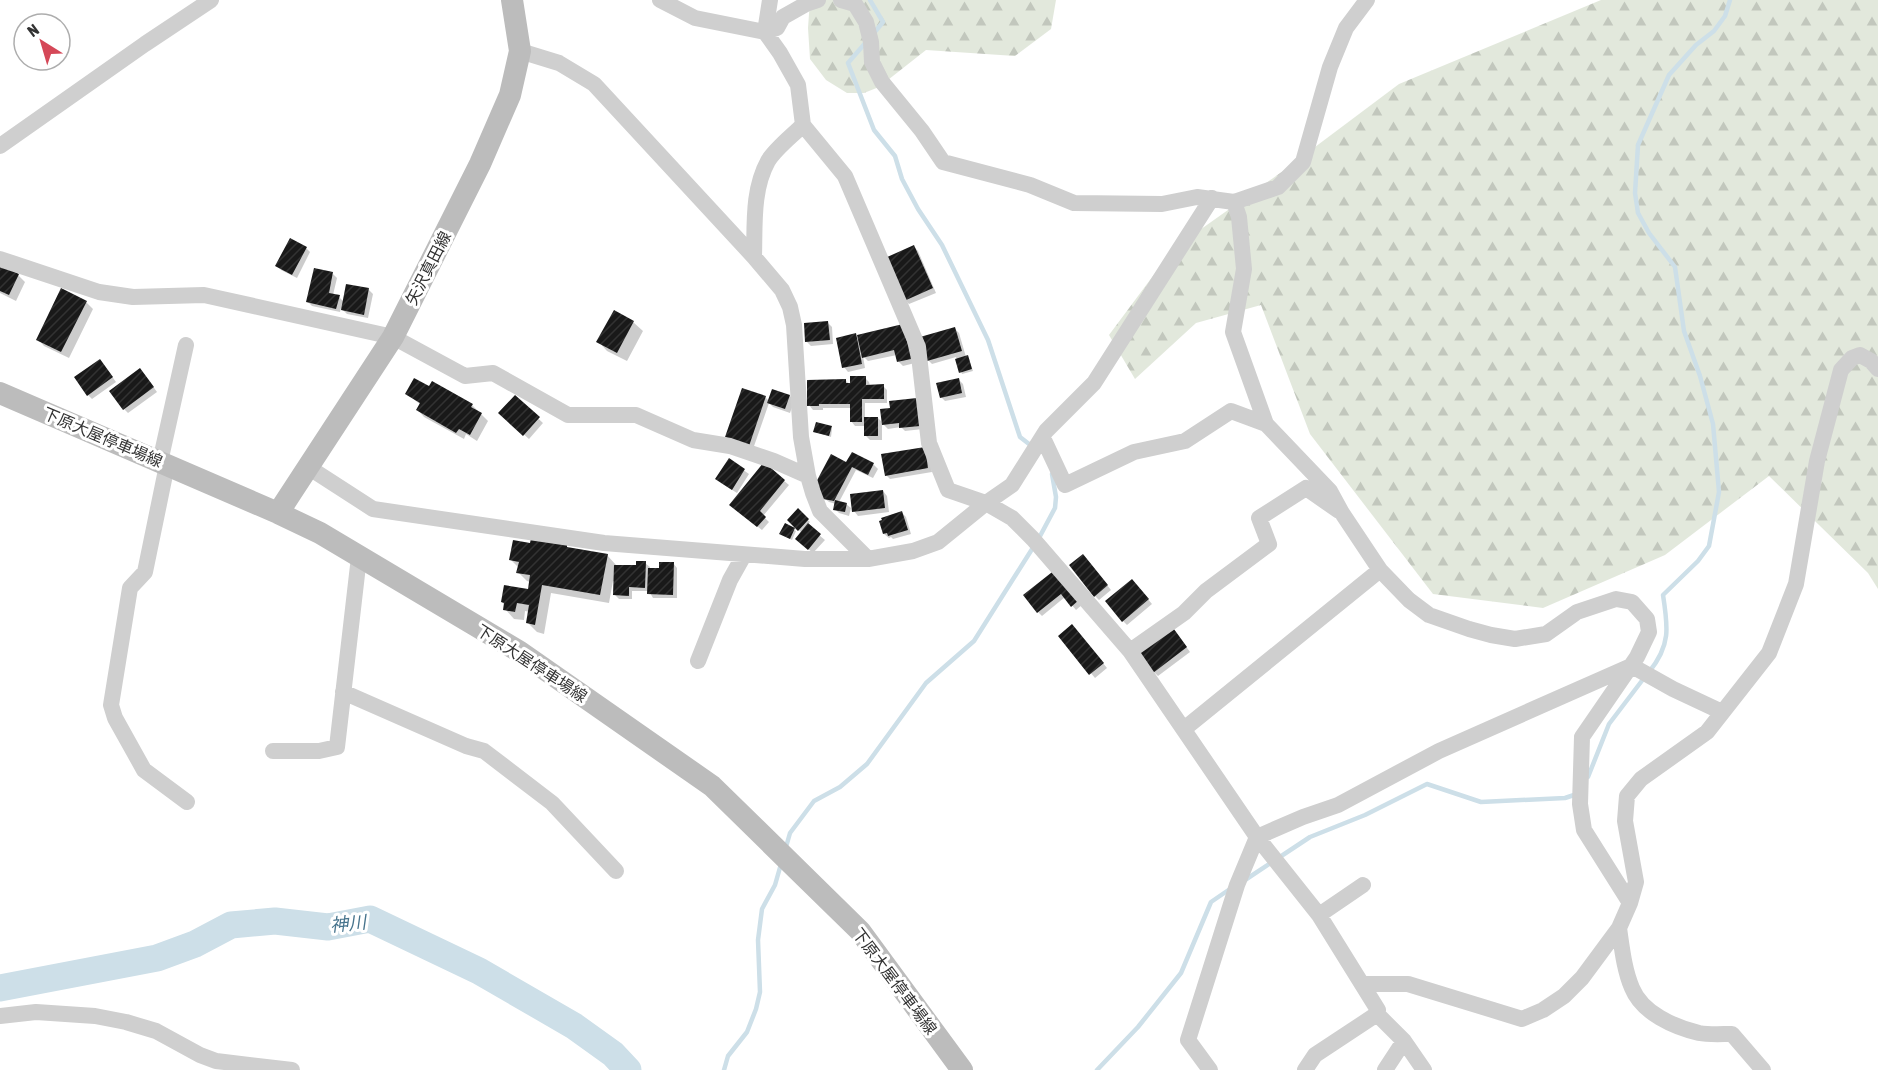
<svg xmlns="http://www.w3.org/2000/svg" width="1878" height="1070" viewBox="0 0 1878 1070" font-family="'Asap Condensed','Noto Sans JP',sans-serif">
	<style>
		.forest { fill: url(#forest-firs) }
		.shadow { fill: #0003 }
		.lines { fill: none; stroke-linecap: round; stroke-linejoin: round }
		.stream { stroke: #cddfe8; stroke-width: 4.5 }
		.river { stroke: #cddfe8; stroke-width: 27 }
		.building { fill: url(#building-hatch) }
		.street { stroke: #cfcfcf; stroke-width: 16 }
		.secondary { stroke: #bcbcbc; stroke-width: 22 }
		.labels { text-anchor: middle; stroke-width: 6; stroke-linejoin: round; paint-order: stroke }
		.street-label { font-size: 16px; fill: #323232; stroke: #fff }
		.water-label { font-size: 18px; font-style: italic; fill: #47748d; stroke: #fff }
	</style>
	<defs>
		<pattern id="forest-firs" width="22" height="20" patternUnits="userSpaceOnUse" patternTransform="scale(1.5)"><rect width="22" height="20" fill="#e2e8dc"/><path d="M5 1l3.5 6h-7zM16 11l3.5 6h-7z" fill="#c2c7bd"/></pattern>
		<pattern id="building-hatch" width="6" height="6" patternUnits="userSpaceOnUse" patternTransform="scale(1.5)"><rect width="6" height="6" fill="#191919"/><path d="M-1 1l2-2M0 6l6-6M5 7l2-2" fill="none" stroke="#323232"/></pattern>
	</defs>
	<rect width="100%" height="100%" fill="#fff"/>
	<path class="forest" d="M810,0H1056L1051,29L1015,56L926,50L879,87L864,93H847L826,80L810,59L808,28Z
		M1601,0H1878V589L1868,573L1769,476L1665,555L1543,608L1433,594L1310,434L1261,305L1196,323L1135,379L1109,335L1173,249L1283,171L1399,84Z"/>
	<path class="shadow" d="M914,247L918,251L936,293L909,304L905,300Z
		M306,248L310,252L297,278L281,270L277,266Z
		M0,266L18,275L25,282L16,301L0,293Z
		M333,274L337,278L333,295L339,297L344,302L368,289L373,294L368,318L347,314L341,308L340,312L312,306L308,302Z
		M86,302L93,309L69,358L44,346L38,339Z
		M633,322L643,331L627,361L607,351L598,341Z
		M828,323L832,327L833,344L811,346L806,341Z
		M903,326L915,363L903,366L898,361L897,355L868,361L863,356L865,368L848,372L844,367L855,335L860,340Z
		M954,328L959,333L966,357L969,359L973,371L962,374L956,357L932,364L928,360Z
		M100,360L116,382L92,399L88,395Z
		M144,374L157,392L128,413L124,409Z
		M865,378L869,382L870,386H883L887,390V403H865V418H878L883,423L892,409L891,402L923,429L905,431L901,427L888,429L882,423V440H870L866,436V426H855L851,421V408H823V410H813L809,405L846,381L849,384Z
		M959,380L963,384L966,397L945,401L941,397Z
		M429,388L472,405L488,421L477,441L466,434L464,439L424,417L418,410L421,405L407,394Z
		M773,391L790,396L794,401L790,413L773,407L769,403L753,449L731,441L765,397L769,401Z
		M515,397L543,423L529,439L500,413Z
		M831,428L832,429L831,437L815,432Z
		M929,453L932,472L890,479L886,475Z
		M852,454L874,465L878,469L873,478L856,470L839,502L846,504L851,508L849,516L839,513L835,509L836,504L829,502L824,498Z
		M729,460L749,474L737,493L721,483Z
		M764,464L789,485L763,516L769,522L762,530L735,509Z
		M883,491L887,496L889,512L858,516L854,511Z
		M798,511L810,522L807,525L825,540L813,553L801,543L802,533L789,520Z
		M902,513L906,517L911,534L893,539L891,537L889,538L884,534Z
		M785,525L796,531L792,540L781,534Z
		M566,546L570,549L607,555L616,565V566L637,567L645,563L650,567V570H660L673,563L677,568V598H653L649,591H632V599H619L615,595V581H613L609,603L551,593L544,634L537,632L528,623L530,612L525,611L524,620L514,619L505,609V605L502,602L529,591L530,582L527,581L518,572L519,568L511,560Z
		M1087,560L1111,590L1099,600L1095,596Z
		M1056,571L1083,604L1076,610L1065,597L1042,616L1038,612Z
		M1136,585L1152,604L1127,625L1123,621Z
		M1076,630L1107,668L1095,678L1060,636Z
		M1175,631L1190,652L1158,676L1154,672Z"/>
	<g class="lines">
		<path class="stream" d="M870,0L883,22L874,33
			M867,41L848,63L874,130L895,156L902,179L918,209L942,245L988,340L1020,437L1029,444
			M1039,538L1055,508L1056,497L1052,474
			M1649,672C1671,645 1668,627 1663,595L1698,561L1709,546L1719,492L1713,424L1700,376L1684,331L1675,267L1649,233L1638,213L1635,193L1638,145L1669,75L1696,45L1714,31L1725,16L1730,0
			M1588,777L1609,724L1644,678
			M786,847L790,833L814,801L840,787L867,764L926,683L974,641L1034,546
			M1245,880L1310,837L1365,815L1427,784L1481,802L1565,798L1577,794
			M724,1070L728,1056L747,1032L756,1009L760,992L758,940L762,909L775,885L781,864
			M1097,1070L1138,1027L1181,973L1211,902L1230,889"/>
		<path class="river" d="M0,988L157,958L195,944L231,925L275,921L328,927L370,919L479,971L574,1026L613,1054L628,1070"/>
	</g>
	<path class="building" d="M290,238L307,247L292,275L275,266Z
		M914,245L933,288L904,301L885,258Z
		M0,264L19,274L9,295L0,291Z
		M314,268L333,272L329,293L340,295L336,309L306,302Z
		M346,284L369,288L364,315L341,310Z
		M61,288L87,301L61,352L36,340Z
		M614,310L634,321L617,353L596,342Z
		M828,321L830,340L805,342L804,323Z
		M903,324L911,359L897,362L894,350L862,358L857,335Z
		M955,327L962,351L927,361L920,337Z
		M856,333L862,364L842,368L836,338Z
		M968,355L972,369L959,373L955,359Z
		M100,359L113,377L87,396L74,377Z
		M140,368L154,387L123,410L109,391Z
		M850,376H866V385L884,384V399H862V422H850V404H819V406H807V380L846,379V383H850Z
		M414,378L429,386L432,381L473,404L471,407L482,413L470,435L459,429L456,433L416,410L420,403L405,394Z
		M959,378L962,393L940,398L936,383Z
		M742,388L766,396L749,446L725,437Z
		M772,389L790,395L785,409L767,403Z
		M515,395L540,417L523,436L498,413Z
		M917,398L920,426L899,428V423L882,425L880,409L890,408L889,401Z
		M864,417H878V436H864Z
		M816,422L832,426L829,436L813,432Z
		M925,447L928,468L885,476L881,454Z
		M852,452L874,463L868,475L852,467L834,501L823,499L814,486L831,454L846,462Z
		M729,458L745,469L732,490L715,479Z
		M764,462L785,480L760,511L766,517L757,527L729,505Z
		M883,490L885,508L852,512L850,494Z
		M835,500L847,503L845,512L833,510Z
		M798,508L809,519L798,531L795,528L790,539L779,534L785,523L795,528L787,520Z
		M902,511L908,530L888,536L887,533L883,534L879,521L882,520L881,518Z
		M808,523L821,534L808,550L795,539Z
		M531,538L567,544V547L608,554L600,595L542,585L535,625L526,623L529,605L517,603L515,612L503,610L504,603L501,602L504,585L528,589L530,575L516,573L519,562L509,560L513,540L530,543Z
		M1083,554L1108,585L1094,597L1069,565Z
		M636,561H646L645,588L629,587V596L613,595L614,565H636Z
		M659,562H674L673,595L647,594L648,568H659Z
		M1056,569L1080,599L1071,607L1061,594L1037,613L1023,595Z
		M1132,579L1149,599L1122,622L1105,601Z
		M1072,624L1104,663L1089,675L1058,636Z
		M1171,625L1187,647L1153,673L1136,651Z"/>
	<g class="lines">
		<path class="street" d="M660,0L695,18L765,32L777,28L783,17L806,4L818,0
			M770,0L765,32L780,53L798,85L803,125L845,176L918,347L929,443L948,490L986,503L1012,518L1033,539L1130,651L1257,837L1319,915L1378,1010L1377,1014L1404,1041L1424,1070
			M841,0L855,4L866,22L871,42L872,62L882,82L922,131L943,162L1030,185L1074,203L1162,204L1197,197L1234,202L1278,187L1303,162L1330,67L1346,28L1367,0
			M520,51L559,63L594,84L754,257L782,290L790,307L794,325L801,437L808,476L813,493L820,511L868,559
			M0,146L145,44L211,0
			M1234,202L1239,217L1244,269L1233,332L1266,424L1330,491L1342,513L1380,570L1409,600L1429,615L1469,629L1491,635L1515,639L1546,634L1577,612L1616,599L1632,602L1647,619L1649,632L1637,657L1582,737L1580,804L1584,830L1630,903
			M754,257C755,225 752,190 768,161C775,149 793,135 803,125
			M0,259L99,292L133,297L204,295L393,337L465,376L493,373L568,415H636L693,440L730,446L774,461L808,476
			M1043,438L1065,485L1134,452L1185,441L1231,411L1266,424
			M160,462L186,345
			M167,465L145,572L130,588L111,705L115,718L144,770L187,802
			M308,467L373,509L604,543L805,559H868L913,551L938,542L986,503L1012,485L1046,431L1094,383L1212,198
			M1130,651L1184,613L1206,591L1269,544L1259,518L1306,488L1339,511
			M698,661L730,580L744,555
			M1632,666L1673,689L1722,712
			M343,692L466,746L484,751L552,803L616,871
			M1184,729L1380,570
			M273,751H319L337,747L359,557
			M1319,915L1363,885
			M1619,928C1622,948 1624,969 1632,988C1642,1013 1674,1027 1699,1033C1709,1035 1722,1034 1732,1034L1763,1070
			M1364,984H1408L1522,1019L1543,1010L1564,996L1582,978L1619,928L1630,903L1636,882L1625,821L1627,796L1641,779L1707,732L1769,653L1796,584L1817,461L1841,370L1852,358L1860,355L1871,361L1878,369
			M0,1016L36,1012L95,1016L126,1022L156,1031L200,1055L216,1061L292,1070
			M1210,1070L1188,1040L1237,885L1257,837L1303,817L1338,805L1439,751L1631,666
			M1305,1070L1315,1055L1377,1014
			M1385,1070L1404,1041"/>
		<path class="secondary" d="M0,393L278,513L320,533L520,652L712,786L860,931L962,1070
			M278,513L393,337L480,164L510,95L520,51L512,0"/>
	</g>
	<g class="labels">
		<g class="street-label">
			<text transform="translate(428 268) rotate(-63)" y="6">矢沢真田線</text>
			<text transform="translate(103 437) rotate(23)" y="6">下原大屋停車場線</text>
			<text transform="translate(532 663) rotate(33)" y="6">下原大屋停車場線</text>
			<text transform="translate(895 981) rotate(53)" y="6">下原大屋停車場線</text>
		</g>
		<g class="water-label">
			<text transform="translate(348 924) rotate(-6)" y="6">神川</text>
		</g>
	</g>
	<g transform="translate(42 42) rotate(323)"><circle r="28" fill="#ffffff" stroke="#adadad" stroke-width="1.5"/>
	<path d="M0-4.5L10 22L0 15L-10 22Z" fill="#d54858"/>
	<text y="-9" font-size="16" font-weight="bold" text-anchor="middle" fill="#323232">N</text>
	</g>
</svg>
